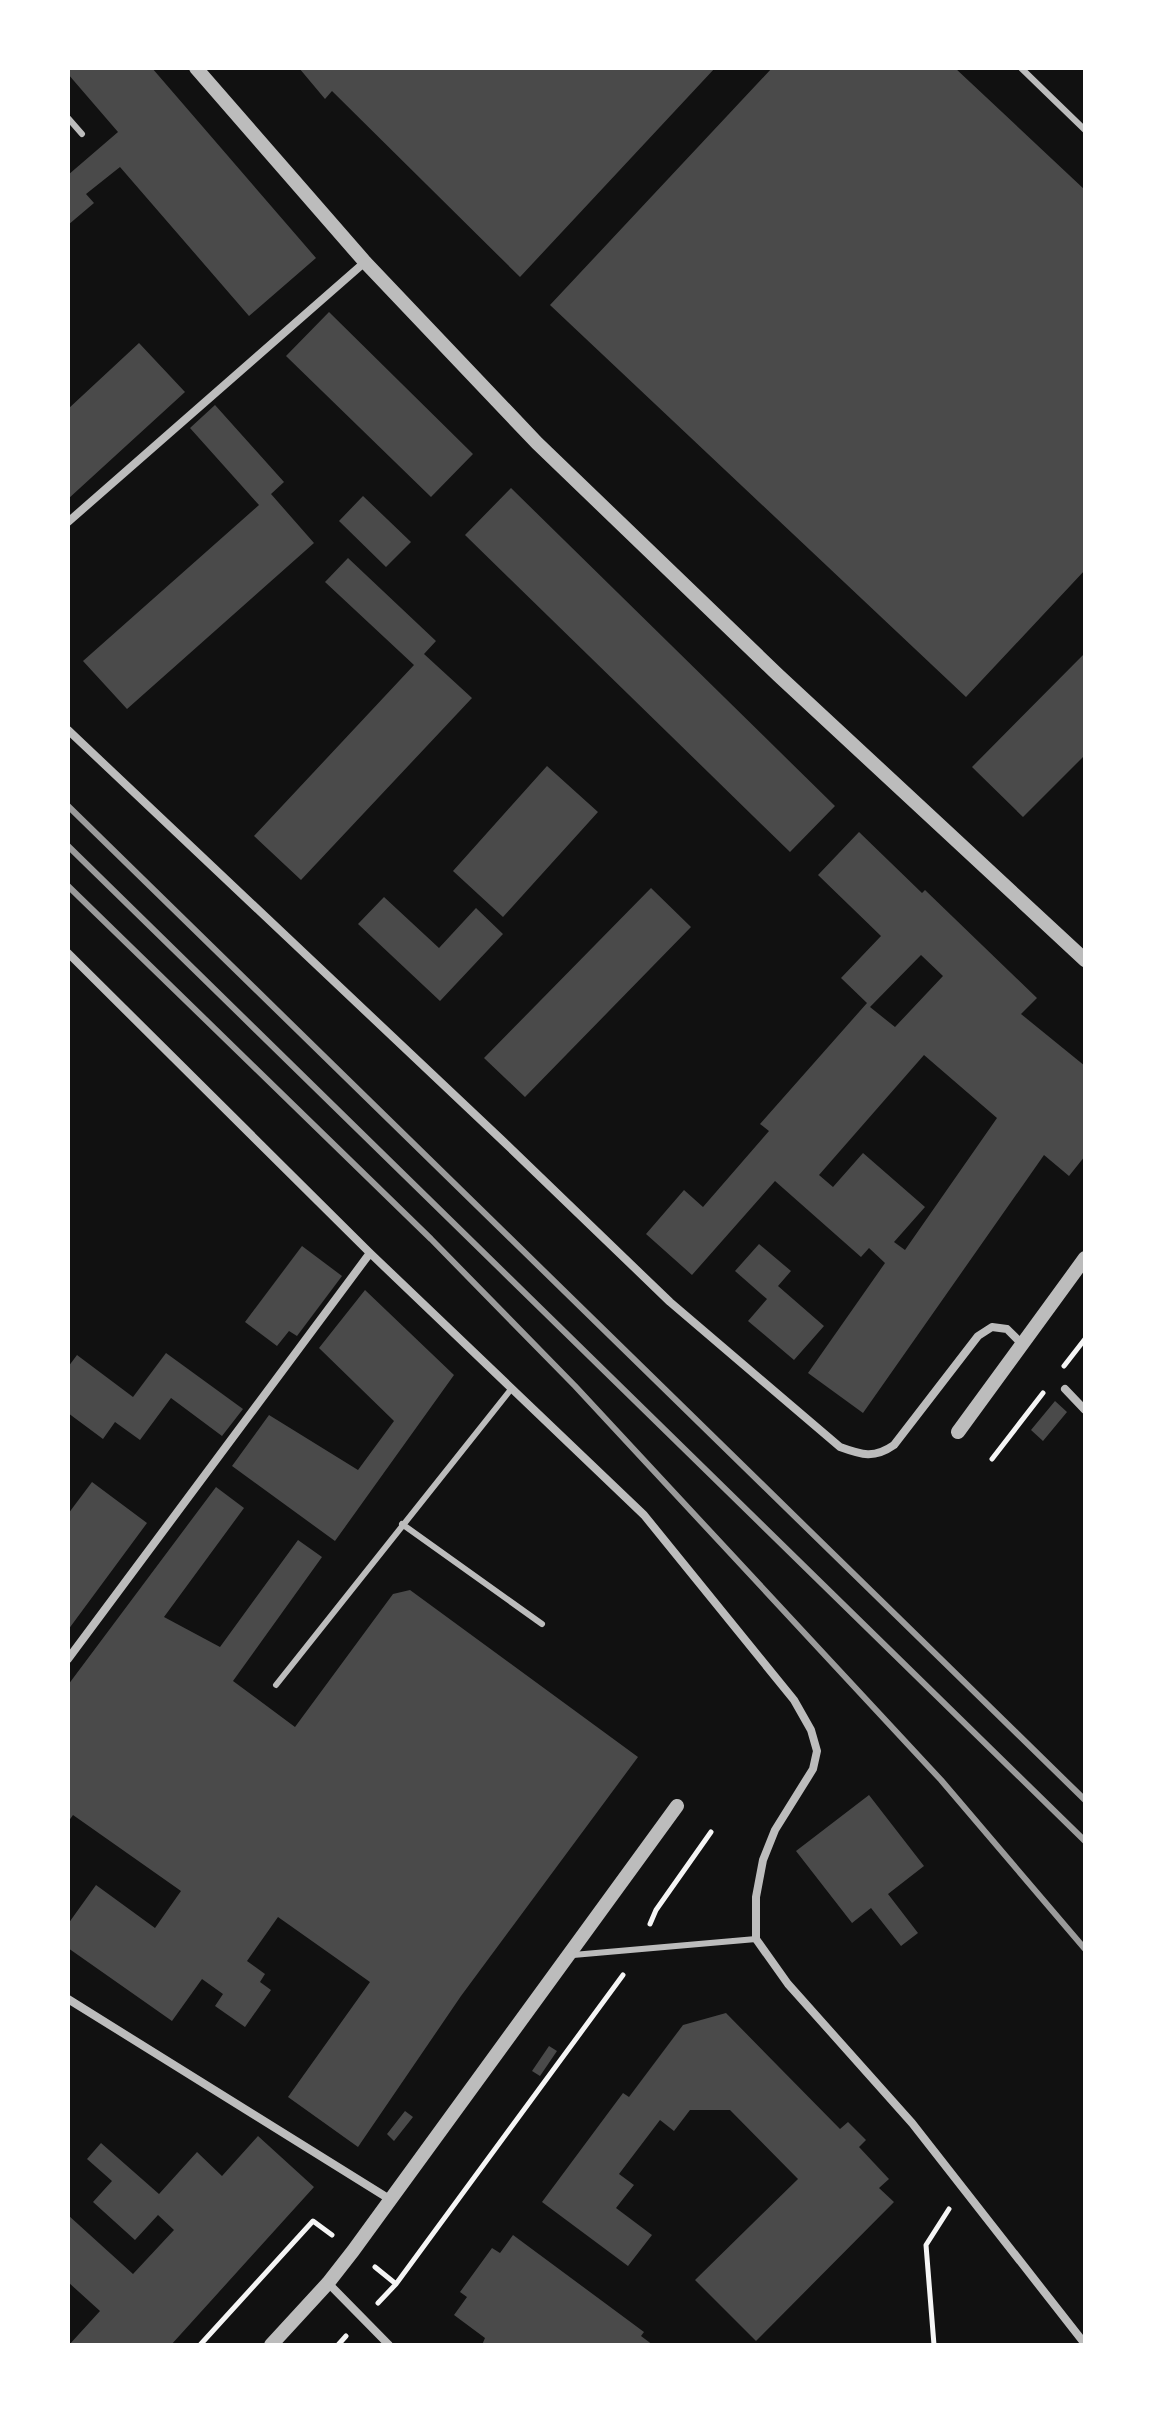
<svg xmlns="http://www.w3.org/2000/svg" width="1153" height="2413" viewBox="0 0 1153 2413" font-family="Karla,sans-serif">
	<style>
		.building { fill: #4a4a4a; fill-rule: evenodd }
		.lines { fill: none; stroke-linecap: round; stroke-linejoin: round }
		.path { stroke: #f5f5f5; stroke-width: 5 }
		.service { stroke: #bcbcbc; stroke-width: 6 }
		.minor { stroke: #bcbcbc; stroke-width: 8 }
		.tertiary { stroke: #bcbcbc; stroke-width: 14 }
		.rail { stroke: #9a9a9a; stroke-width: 6 }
	</style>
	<rect width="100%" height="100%" fill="#111"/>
	<path class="building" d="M68,68H152L316,258L249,316L120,167L86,194L94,203L68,225V175L118,132L68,74Z
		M299,68H715L520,277L332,91L325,99Z
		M772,68H955L1085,190V570L966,697L550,305Z
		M329,312L473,454L431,497L286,356Z
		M139,343L185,392L68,499V409Z
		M215,405L284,482L271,494L314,543L127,709L83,661L259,505L190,428Z
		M511,488L835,806L790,852L465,535Z
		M363,496L411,542L386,567L339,521Z
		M348,558L436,641L424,654L472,698L301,880L254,836L414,665L325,582Z
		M1085,653V755L1023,817L972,767Z
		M547,766L598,812L503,917L453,871Z
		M859,832L922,893L925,890L1037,998L1021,1014L1085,1066V1156L1069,1176L1044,1155L863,1413L808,1373L885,1263L869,1248L861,1257L775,1181L692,1275L646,1234L684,1190L703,1207L769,1131L760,1124L867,1003L841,978L881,936L818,875ZM921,955L943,976L895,1027L870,1007ZM924,1055L997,1118L905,1250L894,1242L925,1207L863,1153L833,1187L819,1175Z
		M651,888L691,927L525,1097L484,1058Z
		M384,897L439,948L476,908L503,934L440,1001L358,924Z
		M759,1244L791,1271L778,1286L824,1326L794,1360L748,1321L767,1299L735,1271Z
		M302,1246L342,1276L297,1336L289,1331L277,1346L245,1322Z
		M365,1290L454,1375L335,1541L232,1466L269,1415L358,1470L394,1421L319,1348Z
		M166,1353L243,1409L222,1436L171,1398L140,1440L115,1422L103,1439L68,1413V1367L77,1355L133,1397Z
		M1055,1401L1067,1412L1043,1441L1031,1430Z
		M92,1482L147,1523L68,1630V1514Z
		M216,1487L244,1508L164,1617L220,1647L298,1540L322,1557L233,1681L295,1727L393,1594L410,1590L638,1757L461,1996L358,2147L288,2097L370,1982L278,1917L247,1961L265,1974L260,1982L271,1990L245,2027L215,2006L223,1994L202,1979L172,2021L68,1948V1924L96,1885L155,1928L181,1891L73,1815L68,1822V1685Z
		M869,1795L924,1866L888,1894L918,1933L901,1946L871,1908L852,1923L796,1851Z
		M726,2013L840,2129L848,2122L866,2140L859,2147L889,2179L879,2188L894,2202L756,2341L695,2280L798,2179L730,2110H690L674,2131L660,2120L619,2174L634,2185L616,2208L652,2235L628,2266L542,2202L623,2093L629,2097L683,2025Z
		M549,2046L557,2051L540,2076L532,2071Z
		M405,2111L413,2117L394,2141L387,2134Z
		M258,2136L314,2187L171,2345H69L100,2311L68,2282V2215L133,2274L174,2230L158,2215L135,2240L93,2202L112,2181L87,2159L101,2143L159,2194L197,2152L222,2176Z
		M513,2235L644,2332L641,2336L653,2345H482L485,2338L454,2315L467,2297L460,2292L492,2248L500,2253Z"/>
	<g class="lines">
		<path class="path" d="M1064,1366L1085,1339
			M992,1459L1043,1393
			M650,1924L656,1910L711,1832
			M375,2267L396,2284
			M378,2303L396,2284L623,1975
			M200,2345L313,2221L332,2235
			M338,2345L346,2336
			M934,2345L926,2245L949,2209"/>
		<path class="service" d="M1021,68L1085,130
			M68,118L82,134
			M402,1524L542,1624
			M276,1685L512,1388
			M573,1955L756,1939"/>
		<path class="minor" d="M68,522L365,262
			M68,730L504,1142L670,1302L840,1447C862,1455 874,1459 894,1445L978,1336L992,1327L1007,1329L1023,1345
			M68,953L370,1253L644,1515L794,1700L811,1730L817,1751L813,1769L775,1830L763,1860L756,1897V1939L788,1984L912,2123L1085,2344
			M1065,1389L1085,1410
			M68,1659L370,1253
			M68,1999L391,2200
			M328,2283L389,2345"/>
		<path class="tertiary" d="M196,68L365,262L537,443L778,675L1085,960
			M958,1432L1085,1258
			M271,2345L328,2283L353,2251L677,1806"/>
		<path class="rail" d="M68,806L1085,1800
			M68,846L1085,1841
			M68,886L431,1239L575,1386L941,1780L1085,1949"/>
	</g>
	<rect width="1153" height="2413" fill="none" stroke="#ffffff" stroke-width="140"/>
</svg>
